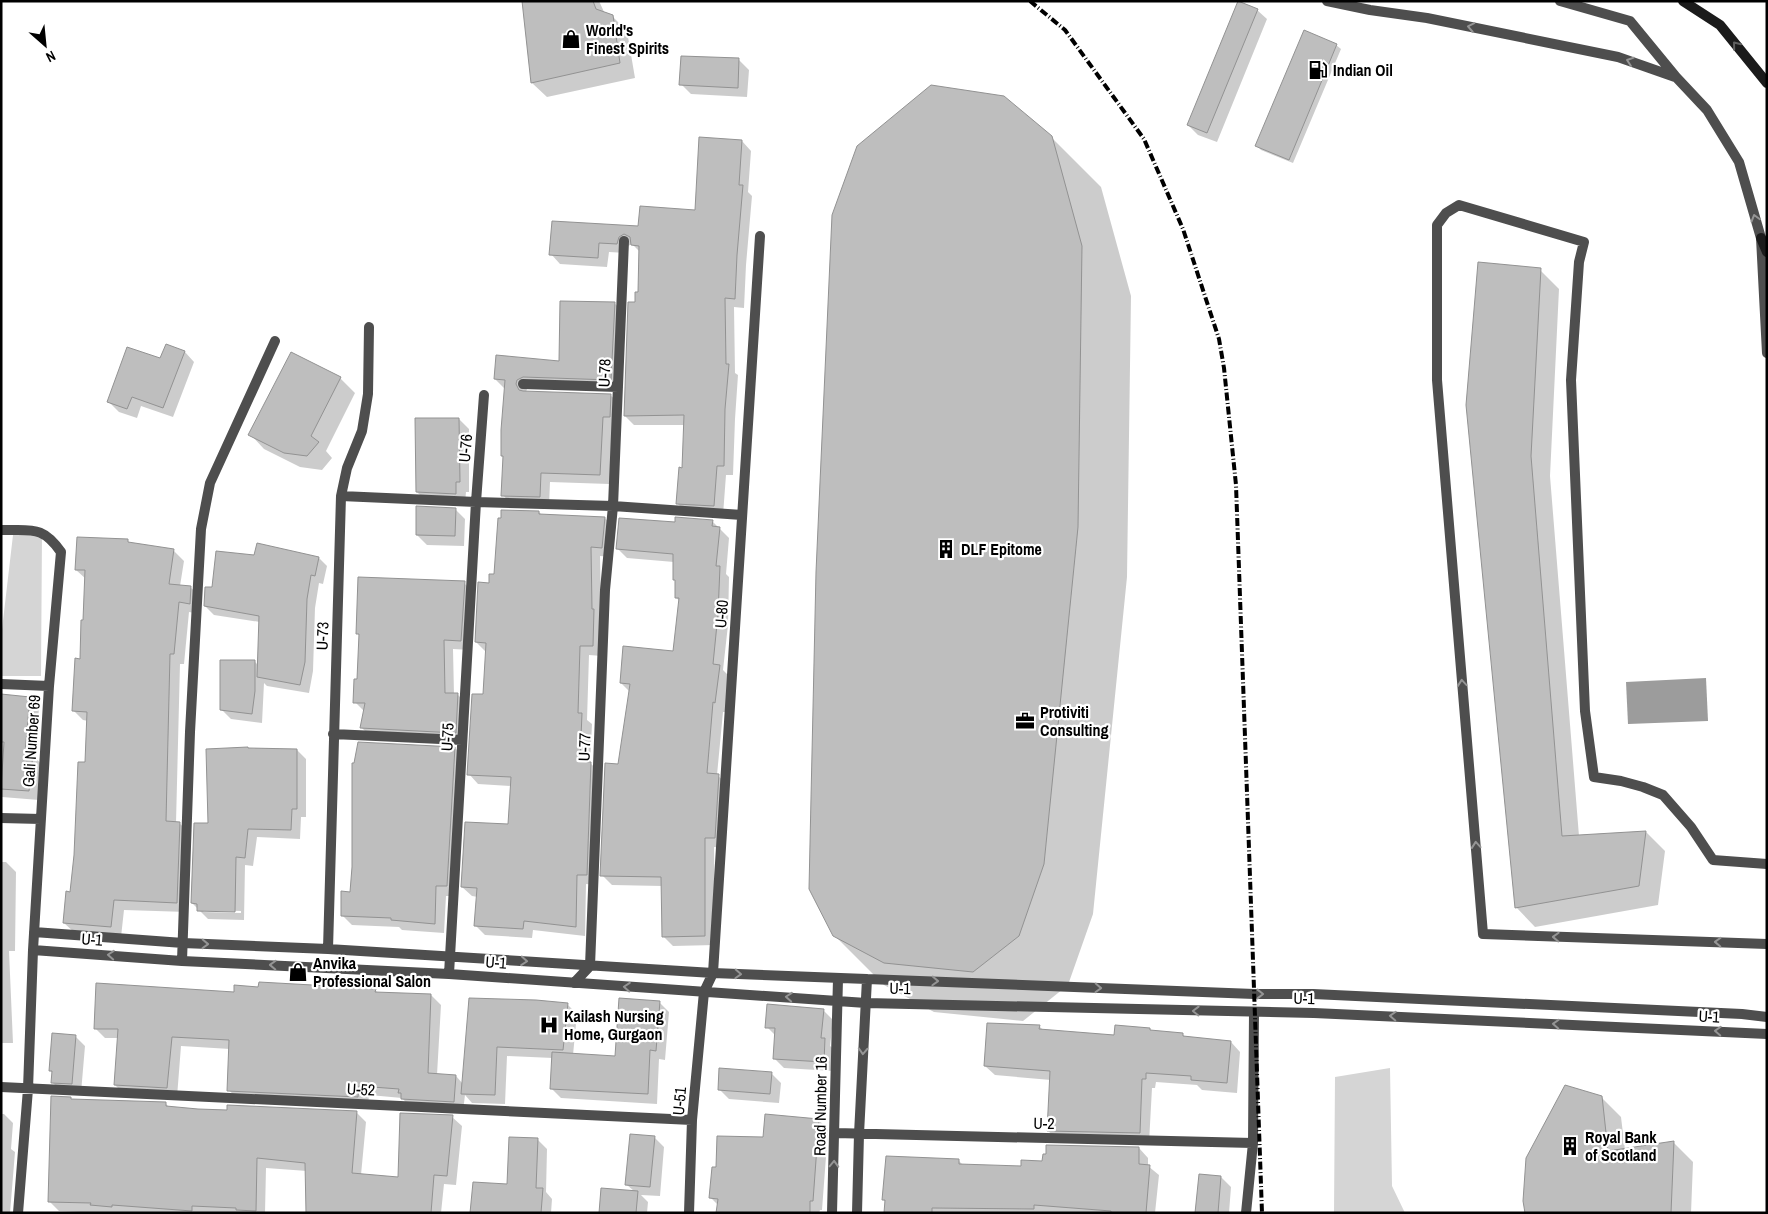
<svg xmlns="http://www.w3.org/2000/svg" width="1768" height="1214" viewBox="0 0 1768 1214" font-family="'Archivo Narrow',sans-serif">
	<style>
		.green { fill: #d5d5d5 }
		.water { fill: #9c9c9c }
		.shadow { fill: #0003; fill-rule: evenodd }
		.building { fill: #bebebe; stroke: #929292 }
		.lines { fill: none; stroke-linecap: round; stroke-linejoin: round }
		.minor { stroke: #4e4e4e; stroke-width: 10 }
		.tertiary { stroke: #4e4e4e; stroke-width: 10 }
		.secondary { stroke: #1b1b1b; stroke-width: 10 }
		.rail { stroke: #000; stroke-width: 4; stroke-dasharray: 8 2.5 1 2.5; stroke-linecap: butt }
		.oneway { stroke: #959595 }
		.oneway2 { stroke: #5f5f5f }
		.labels { text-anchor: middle; stroke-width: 4.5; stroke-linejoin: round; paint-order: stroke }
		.poi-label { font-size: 16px; font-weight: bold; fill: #000; stroke: #fff; text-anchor: start }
		.street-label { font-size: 16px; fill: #000; stroke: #fff }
	</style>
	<rect width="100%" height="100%" fill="#fff"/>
	<path class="green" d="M42,533L41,676H1V638L13,535Z
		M1390,1068L1392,1186L1405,1213H1334L1335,1077Z"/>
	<path class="water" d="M1706,678L1708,721L1628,724L1626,682Z"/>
	<path class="shadow" d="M523,1H599L605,14L612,16L627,31L635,78L547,97L532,83Z
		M1257,10L1267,19L1217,142L1198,135L1188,125Z
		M1336,45L1341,49L1293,163L1261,150L1257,146Z
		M682,57L739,60L749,70L747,97L691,94L681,84Z
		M1051,137L1101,187L1131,296L1127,577L1093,914L1068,985L1023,1021L934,1012L884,985L834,935Z
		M742,141L751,151L748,192L752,196L746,265L744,308L734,307L735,373L738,375L735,419L733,475H726L723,515L687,513L677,503L684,469L685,425H634L625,416L637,303L639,294L640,252L632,244L628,246L626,253L609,252L607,267L560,264L551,254L696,212Z
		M1540,270L1559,289L1550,476L1579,836L1646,832L1665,851L1658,905L1535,927L1516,907L1467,405Z
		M614,303L624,312L620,389L533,386L527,389L526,392L610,395L620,404L609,484L550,482L549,506L512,505L503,495L504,458L502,456L505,389L495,379L561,362Z
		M166,345L185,352L194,362L173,417L141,406L137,418L119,412L109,402L161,360Z
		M291,354L340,378L355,393L326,451L332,458L322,470L300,467L264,449L250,434Z
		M459,419L469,429V492H466L465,503L427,502L417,492Z
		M455,509L465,519L464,546L427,545L417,535Z
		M539,512L542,515L605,518L614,528L612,557L600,556L602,656L589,655L587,720L592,724L590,763L601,773L596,885L586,884L585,936L533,930L532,938L485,935L475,925L478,897L472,896L462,887L510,825L512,786L478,784L469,774L484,695L486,652L476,642L490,584Z
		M712,521L729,538L726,574L729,577L728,625L723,670L730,677L725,712H723L717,775L728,785L724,848L714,847L715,945L673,946L663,936L662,886L612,885L602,875L630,692L621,683L674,652L680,601L676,598L677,582L674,579V562L627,558L617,548L676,523Z
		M127,541L131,544L174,551L184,561L180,586L190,587L201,597L200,614L189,612L184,664H180L176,823H179L190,833L187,912L124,910L121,937L75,933L64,923L71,893L86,763L88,721L83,720L73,710L81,660L86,579L76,570Z
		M255,557L319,558L327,566L323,584L319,583L315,608L313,671L309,693L267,686L264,683L262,723L231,719L221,709L254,661L258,665L260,622L214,615L205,606L213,588Z
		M464,583L473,592L470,650L453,649L454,695H458L467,704L465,742L371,737L362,728L365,712L355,702L358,680L360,636L358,634Z
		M1,698H30L39,708L35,757L42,765L39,800L2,797L1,804Z
		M455,748L465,758L457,896H446L444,933L402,930L399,927L352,925L342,915L351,893L353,867Z
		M297,750L306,759V817H301L300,839L257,837L253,866L245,865L244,920L208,919L192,903L209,824ZM202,910L241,911V913L204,912Z
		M1,862H6L16,872L15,951H9L13,1043H1Z
		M375,990L379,994L431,995L441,1005L437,1075L456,1076L463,1084L470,999L567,1004L577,1014L573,1055L616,1058L659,1002L669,1012L665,1060L659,1059L657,1104L561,1098L551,1088L553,1058L507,1056L505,1104L472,1103L465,1095L463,1111L412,1109L402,1098L369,1095L368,1106L238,1100L229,1090L230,1049L181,1046L177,1097L125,1095L115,1085L119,1038H105L95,1028L235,994Z
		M823,1010L833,1020L830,1046L834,1049L833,1071L784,1068L774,1058L776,1036L767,1027Z
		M1039,1026L1043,1030L1115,1036L1150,1029L1152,1032L1182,1034L1186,1038L1231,1042L1240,1052L1237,1093L1202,1090L1197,1085L1156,1082L1155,1088H1152L1149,1143L1058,1140L1048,1131L1051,1080L995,1075L985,1066Z
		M76,1037L85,1046L81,1093L62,1092L52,1082L53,1073L50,1071Z
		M771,1073L781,1083L779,1103L729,1099L719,1089Z
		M1602,1098L1621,1117L1625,1150L1674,1143L1693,1162L1691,1213H1526Z
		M72,1100L165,1103L170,1108L198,1110L356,1112L366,1122L361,1175L399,1178L452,1117L462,1126L456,1185L444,1184L441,1213H307V1171L266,1168L265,1213H100L59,1211L49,1201Z
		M1,1114H4L13,1123L11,1149L15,1152L10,1213H1Z
		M819,1120L828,1130L822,1210H820L819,1213H718L719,1206L711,1198L764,1138Z
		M654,1137L664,1147L660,1196L641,1195L648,1202L647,1213H601L634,1191L627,1185Z
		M537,1139L547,1149L546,1192L552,1199L551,1213H472L508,1186Z
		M1139,1148L1148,1158V1166L1159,1175L1155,1213H885L886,1202L883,1200L959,1161L964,1166L1022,1167Z
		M1221,1177L1231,1187L1229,1213H1197Z"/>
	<path class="building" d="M522,1H593L596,9L613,15L620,63L531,83Z
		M1238,1L1258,9L1207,133L1187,125Z
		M1304,30L1337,44L1289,160L1255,146Z
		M681,56L739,58L738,88L679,85Z
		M931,85L1004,96L1052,136L1082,246L1078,527L1044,864L1019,936L973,972L884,963L833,936L809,889L816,572L832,215L857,146Z
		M699,137L742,140L739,185H743L737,255L735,299L725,298L726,364H729L725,409L724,466H717L714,506L676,504L679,467L682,468L684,415L624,416L628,302H635V292H638L639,246L631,245L630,237L624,234L619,237L617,244L599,243L598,258L549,255L552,221L638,226L640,206L695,210Z
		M1478,262L1541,268L1531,456L1562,836L1646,831L1639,886L1515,908L1466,405Z
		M560,301L615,302L611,380L523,377L517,380L516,384L519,390L523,391L611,394L610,417H603L600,475L541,473L540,497L501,496L503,456H501V430L505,380L494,379L496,355L559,361Z
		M166,344L185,351L163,408L132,397L127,409L107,402L127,347L160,358Z
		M291,352L341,377L311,436L319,442L307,456L284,453L248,435Z
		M415,418H459L460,482H456V494L416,492Z
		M416,506L456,508L455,536L416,535Z
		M501,510L539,511V514L605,517L602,548L591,547L592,609H594L593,646H580L578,713H582L580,761L591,762L587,875H577L576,927L524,921L523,929L474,926L477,888L461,887L465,822L508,824L511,777L467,775L472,694H483L486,643L475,642L478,582L489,583V574H494L498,518H501Z
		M675,517L713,520L712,526L720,527L716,566H720L718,614L713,664L720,665L715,703L713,702L707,773L719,774L715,838H705V936L662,937L661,877L600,876L605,763L618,764L630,684L620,683L623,646L673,651L679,598H675V580H673V554L616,549L619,518L675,522Z
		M77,537L128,539V542L174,549L169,584L191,586L190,604L179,602L174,654H170L166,821L180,822L177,903L114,900L111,927L63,923L66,891L70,892L74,855L78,762H85L87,712L72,711L75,658L80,659L81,620H83L85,570H75Z
		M257,543L319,557L315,576L311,575L307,599L305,662L300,685L257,677L259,616L204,606L205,587H212L216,551L254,555Z
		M358,577L465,581L461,641L444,640L445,693H458L456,733L360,728L365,703H353L354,679H357L359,634H356Z
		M220,660H255V691L252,714L220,710Z
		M1,694L30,697L25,753L33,754L29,791L1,789L4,742H1Z
		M358,742L455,747L447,886H436L435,924L391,920V918L341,916V891L350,892L352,867V763H354Z
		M248,747V748L297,749V809H292L291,830L248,829L245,858L236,857L235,912L197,911V904L191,903L194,823H208L206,749Z
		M259,982L348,987L376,989L375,992L431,994L428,1073L456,1075L454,1102L401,1099V1093H398L399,1089L359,1086L358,1097L227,1091L229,1040L172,1037L167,1088L114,1085L118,1029H94L96,983L234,992V985L258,987Z
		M469,998L536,1000L568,1003L563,1050L497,1047L495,1095L461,1094Z
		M619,998L660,1001L656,1051L650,1050L648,1094L550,1089L552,1052L615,1056Z
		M767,1004L824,1009L821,1038H825L824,1062L773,1059L775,1028H765Z
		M987,1023L1040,1025L1039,1029L1114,1035L1115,1025L1150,1028V1030L1183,1033V1036L1231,1041L1227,1083L1191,1080V1076L1146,1073V1079H1142L1140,1133L1047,1131L1050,1071L984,1066Z
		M52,1033L76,1035L72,1084L51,1083L52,1071H49Z
		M719,1068L772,1072L770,1094L718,1090Z
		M1565,1085L1602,1096L1608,1151L1674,1141L1671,1213H1525L1523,1201L1526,1158Z
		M51,1096L71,1097V1099L166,1102V1106L198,1109L227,1110V1105L357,1111L352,1173L398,1177L400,1113L453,1115L447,1176L434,1175L431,1213H306L305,1163L257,1158L256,1211L236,1210V1208L192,1206V1211L112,1205V1207L90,1205L91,1203L48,1202Z
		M765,1114L819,1119L813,1201H810V1213H716L718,1199L709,1198L712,1167H716L717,1136L763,1137Z
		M630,1134L655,1136L650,1187L625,1185Z
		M509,1137L538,1138L536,1188H543L541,1213H470L473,1182L507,1184Z
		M1046,1145L1139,1147V1164L1150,1165L1146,1213H1111V1211L1034,1205V1209L932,1208V1213H884L885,1200H882L886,1156L959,1159V1164L1021,1166V1160L1042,1161L1043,1154H1046Z
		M1199,1174L1221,1176L1218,1213H1195Z
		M601,1188L638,1191L636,1213H599Z"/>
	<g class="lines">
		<path class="minor" d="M523,384L618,387
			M341,496L476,502L613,506L742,515
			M1,530C32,531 42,525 61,552L49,686L33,950L28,1089L18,1213
			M1,684L49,686
			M333,734L462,740
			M1,818L41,819
			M1767,864L1713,860L1691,827L1663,795L1643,787L1621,781L1594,777L1585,711L1571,380L1579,262L1584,242L1459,205L1446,213L1437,225V380L1483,934L1767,944
			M34,932L183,943L328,949L713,973L1254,994H1313L1742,1014L1767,1017
			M328,949L341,496L347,468L362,431L368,394L369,327
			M33,950L182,961L449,974L866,1003L1314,1013L1767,1034
			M182,961L190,732L201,529L210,483L275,341
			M449,974L476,502L484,395
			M574,983L590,966L605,590L613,506L624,241
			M1,1087L692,1120
			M835,1133L1253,1143
			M689,1213L692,1120L704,992L713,973L760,236
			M832,1213L838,979
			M857,1213L859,1134L867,979
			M1246,1213L1253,1143L1254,1012"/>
		<path class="tertiary" d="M1327,1L1370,10L1427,18L1618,57L1675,77
			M1560,1L1630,21L1676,77L1707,110L1739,162L1761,238L1767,353"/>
		<path class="secondary" d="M1683,1L1720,25L1767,83
			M1761,238L1767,252"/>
		<path class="rail" d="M1030,1L1065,30L1144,139L1183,229L1219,339L1224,368L1236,485L1262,1213"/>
	</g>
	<defs><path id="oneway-chevron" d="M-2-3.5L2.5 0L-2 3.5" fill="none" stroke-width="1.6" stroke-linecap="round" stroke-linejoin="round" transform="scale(1.25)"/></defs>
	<g class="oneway">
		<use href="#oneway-chevron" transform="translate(1471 27) rotate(-169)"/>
		<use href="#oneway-chevron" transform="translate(1630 61) rotate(-161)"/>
		<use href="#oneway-chevron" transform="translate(1755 218) rotate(-106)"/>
		<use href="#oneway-chevron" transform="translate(1462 683) rotate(-95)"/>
		<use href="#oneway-chevron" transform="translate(1476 845) rotate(-95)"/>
		<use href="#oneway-chevron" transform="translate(1556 937) rotate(-178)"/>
		<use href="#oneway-chevron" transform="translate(1718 942) rotate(-178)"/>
		<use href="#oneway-chevron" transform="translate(205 944) rotate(2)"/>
		<use href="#oneway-chevron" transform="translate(111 955) rotate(-176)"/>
		<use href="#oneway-chevron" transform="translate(524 961) rotate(4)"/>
		<use href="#oneway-chevron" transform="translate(273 965) rotate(-178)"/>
		<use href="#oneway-chevron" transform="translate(738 974) rotate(3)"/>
		<use href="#oneway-chevron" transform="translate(935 981) rotate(2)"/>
		<use href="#oneway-chevron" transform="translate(627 987) rotate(-176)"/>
		<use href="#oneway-chevron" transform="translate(1098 988) rotate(2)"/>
		<use href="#oneway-chevron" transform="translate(1260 994)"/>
		<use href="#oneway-chevron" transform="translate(789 997) rotate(-176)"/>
		<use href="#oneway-chevron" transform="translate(1196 1011) rotate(-179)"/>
		<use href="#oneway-chevron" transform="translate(1393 1016) rotate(-177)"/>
		<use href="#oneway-chevron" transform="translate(1556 1024) rotate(-177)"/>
		<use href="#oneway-chevron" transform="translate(1718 1031) rotate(-177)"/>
		<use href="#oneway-chevron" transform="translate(863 1051) rotate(93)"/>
		<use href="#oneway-chevron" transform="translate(834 1164) rotate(-88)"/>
	</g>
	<use class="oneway2" href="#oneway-chevron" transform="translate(1736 45) rotate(-129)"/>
	<defs>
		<g id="shop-bare" transform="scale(1.5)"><path d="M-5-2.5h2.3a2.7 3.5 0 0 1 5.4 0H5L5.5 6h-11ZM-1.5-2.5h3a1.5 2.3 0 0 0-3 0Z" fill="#000" stroke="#fff" stroke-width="2.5" paint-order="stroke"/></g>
		<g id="fuel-bare" transform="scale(1.5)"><path d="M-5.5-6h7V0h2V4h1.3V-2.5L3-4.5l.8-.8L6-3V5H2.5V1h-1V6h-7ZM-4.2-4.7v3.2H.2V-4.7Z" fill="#000" stroke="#fff" stroke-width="2.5" paint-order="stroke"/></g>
		<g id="building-bare" transform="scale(1.5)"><path d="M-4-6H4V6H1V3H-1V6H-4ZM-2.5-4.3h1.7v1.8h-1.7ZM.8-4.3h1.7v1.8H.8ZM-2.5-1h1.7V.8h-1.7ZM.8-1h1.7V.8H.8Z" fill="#000" stroke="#fff" stroke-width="2.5" paint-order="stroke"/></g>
		<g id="office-bare" transform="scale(1.5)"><path d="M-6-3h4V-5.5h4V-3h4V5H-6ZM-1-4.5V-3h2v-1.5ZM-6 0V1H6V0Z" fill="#000" stroke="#fff" stroke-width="2.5" paint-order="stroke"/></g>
		<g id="hospital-bare" transform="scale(1.5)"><path d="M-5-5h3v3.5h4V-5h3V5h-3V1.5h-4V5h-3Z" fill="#000" stroke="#fff" stroke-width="2.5" paint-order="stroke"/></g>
	</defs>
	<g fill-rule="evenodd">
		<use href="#shop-bare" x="571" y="39"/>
		<use href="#fuel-bare" x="1318" y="70"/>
		<use href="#building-bare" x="946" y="549"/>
		<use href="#office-bare" x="1025" y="721"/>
		<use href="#shop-bare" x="298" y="972"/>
		<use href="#hospital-bare" x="549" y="1025"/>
		<use href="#building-bare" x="1570" y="1146"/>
	</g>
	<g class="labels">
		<g class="poi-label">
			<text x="586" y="36">World's<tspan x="586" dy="18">Finest Spirits</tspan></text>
			<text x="1333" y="76">Indian Oil</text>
			<text x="961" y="555">DLF Epitome</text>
			<text x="1040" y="718">Protiviti<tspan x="1040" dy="18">Consulting</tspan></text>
			<text x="313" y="969">Anvika<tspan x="313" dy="18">Professional Salon</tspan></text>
			<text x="564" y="1022">Kailash Nursing<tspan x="564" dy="18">Home, Gurgaon</tspan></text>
			<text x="1585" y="1143">Royal Bank<tspan x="1585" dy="18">of Scotland</tspan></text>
		</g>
		<g class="street-label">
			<text transform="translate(604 373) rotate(-88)" y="6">U-78</text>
			<text transform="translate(465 448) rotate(-85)" y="6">U-76</text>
			<text transform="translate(721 614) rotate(-86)" y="6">U-80</text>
			<text transform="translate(322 636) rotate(-88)" y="6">U-73</text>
			<text transform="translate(447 737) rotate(-87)" y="6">U-75</text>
			<text transform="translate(31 741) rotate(-86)" y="6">Gali Number 69</text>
			<text transform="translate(584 747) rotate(-88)" y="6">U-77</text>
			<text transform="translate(92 939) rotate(4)" y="6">U-1</text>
			<text transform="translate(496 962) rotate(4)" y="6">U-1</text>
			<text transform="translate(900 988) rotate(1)" y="6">U-1</text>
			<text transform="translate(1304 998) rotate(1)" y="6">U-1</text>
			<text transform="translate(1709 1016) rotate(3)" y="6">U-1</text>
			<text transform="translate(361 1089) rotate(3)" y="6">U-52</text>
			<text transform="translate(679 1101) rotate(-85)" y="6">U-51</text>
			<text transform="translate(820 1106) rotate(-89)" y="6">Road Number 16</text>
			<text transform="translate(1044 1123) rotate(1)" y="6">U-2</text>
		</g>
	</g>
	<rect width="1768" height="1214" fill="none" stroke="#000000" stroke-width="5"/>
	<g transform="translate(45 45) rotate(153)" stroke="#ffffff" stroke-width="4" paint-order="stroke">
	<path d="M0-4L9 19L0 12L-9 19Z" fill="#000000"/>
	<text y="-8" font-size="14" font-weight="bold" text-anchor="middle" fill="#000000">N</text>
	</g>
</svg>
